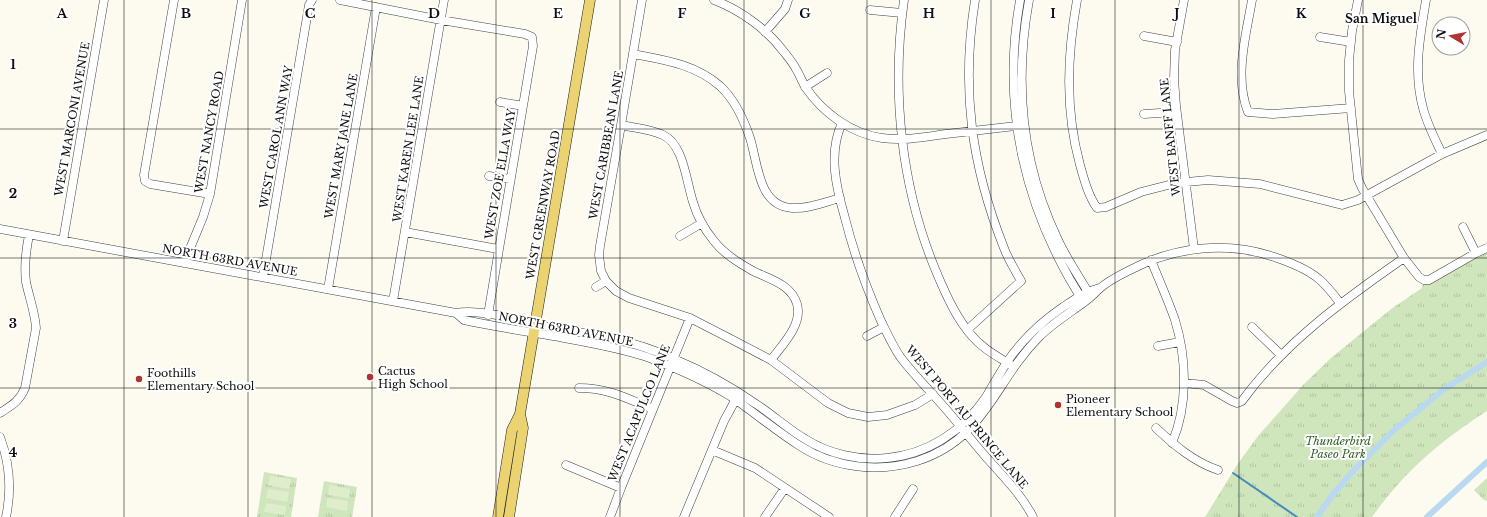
<svg xmlns="http://www.w3.org/2000/svg" width="1487" height="517" viewBox="0 0 1487 517" font-family="'Libre Baskerville',serif">
	<style>
		.park { fill: url(#park-tufts) }
		.pitch { fill: #e0edcd }
		.lines { fill: none; stroke-linecap: round; stroke-linejoin: round }
		.stream { stroke: #468bc0; stroke-width: 2 }
		.canal { stroke: #b8d9f0; stroke-width: 6 }
		.minor-casing { stroke: #404040; stroke-width: 9 }
		.major-casing { stroke: #1e1e1e; stroke-width: 11 }
		.minor { stroke: #fff; stroke-width: 8 }
		.major { stroke: #ebd371; stroke-width: 10 }
		.grid { fill: none; stroke: #0d0d0d; stroke-width: 1; stroke-opacity: 0.55 }
		.poi-dot { fill: #b03233; stroke: #fff; stroke-width: 1.5 }
		.labels { text-anchor: middle; stroke-width: 4; stroke-linejoin: round; paint-order: stroke }
		.street-label { font-size: 11px; fill: #0d0d0d; stroke: #fff }
		.poi-label { font-size: 11px; fill: #0d0d0d; stroke: #fff; text-anchor: start }
		.park-label { font-size: 11px; font-style: italic; fill: #2e5f24; stroke: #fff }
		.neighbourhood-label { font-size: 12px; font-weight: bold; fill: #0d0d0d; stroke: #fff }
		.grid-label { font-size: 13px; text-anchor: middle; font-weight: bold; fill: #0d0d0d; stroke: #fff; stroke-width: 4; stroke-linejoin: round; paint-order: stroke }
	</style>
	<defs>
		<pattern id="park-tufts" width="24" height="20" patternUnits="userSpaceOnUse"><rect width="24" height="20" fill="#cfe5bc"/><path d="M3 7l-1-3M5 7V3M7 7l1-3M15 17l-1-3M17 17v-4M19 17l1-3" fill="none" stroke="#b1c3a0"/></pattern>
	</defs>
	<rect width="100%" height="100%" fill="#fdfbef"/>
	<path class="park" d="M1487,248V411C1440,441 1404,472 1372,517H1205L1237,465L1258,436L1304,384L1331,358L1391,309L1422,288L1424,280Z
		M264,472L297,478L291,517H257Z
		M1487,478V501L1484,500L1474,490Z
		M324,481L357,487L352,517H318Z"/>
	<path class="pitch" d="M270,476L291,479L289,489L268,485Z
		M329,485L350,489L349,498L328,495Z
		M268,489L289,492L287,502L266,498Z
		M327,498L348,501L347,511L326,507Z
		M266,503L286,506L285,515L264,512Z"/>
	<g class="lines">
		<path class="stream" d="M1233,473L1297,517"/>
		<path class="canal" d="M1317,517L1334,493L1355,469L1393,431L1443,390L1487,362
			M1427,517L1487,462"/>
		<g class="minor-casing">
			<path id="minor" d="M174,0L144,175L145,181L150,184L210,194
				M340,0L441,20L525,34L532,37L533,46L488,315
				M642,0L621,125L600,246L599,255L601,271L606,281L616,291L629,298L690,318L727,337L771,360L828,403L848,413L868,417L887,415L915,405L933,394
				M714,0C740,10 767,29 784,52C788,57 793,63 796,69C800,75 802,82 806,88C823,113 852,134 882,138C904,141 924,137 946,134C972,131 998,128 1024,125
				M904,0C891,92 901,190 938,276C947,297 957,319 972,336C983,349 997,356 1011,365
				M1020,0C1001,107 1024,209 1083,301
				M1029,0C1014,83 1021,163 1058,240C1067,259 1079,277 1090,295
				M1077,0C1067,56 1065,110 1080,165C1084,179 1088,195 1097,208L1106,207L1141,192L1176,183L1208,180L1260,184L1342,205L1358,200L1442,154L1487,135
				M1184,0L1175,50L1174,79L1176,106L1194,249
				M1252,0C1246,35 1234,77 1248,112L1273,114L1351,108
				M1358,0L1352,31L1349,60V91L1358,179L1362,188L1404,258L1419,277L1424,280H1429L1476,253L1487,248
				M1426,0C1420,36 1413,72 1423,108C1427,124 1435,139 1442,154
				M870,10L902,13
				M765,32L785,9L788,0
				M1144,36L1177,42
				M1320,37L1351,42
				M633,54C664,60 695,64 720,86C734,99 744,120 750,138C758,163 758,206 792,208C808,209 825,202 840,198
				M805,87L827,73
				M500,102L523,106
				M1144,114L1176,112
				M842,123C828,153 836,187 845,218C854,254 866,287 881,321C887,333 893,347 901,358C915,376 931,392 945,408C959,424 972,441 986,457C1003,476 1021,494 1033,517
				M621,125C635,128 650,129 663,135C684,145 686,181 693,202C697,216 705,230 714,241C724,254 739,263 753,271C769,279 791,284 797,304C803,325 782,345 771,360
				M489,176L510,179
				M1463,227L1476,253
				M0,229L456,313C479,308 523,321 548,327C567,331 587,333 607,337C629,342 653,349 674,359C703,371 730,386 756,404C773,415 788,429 805,439C829,454 859,461 887,458C928,454 963,431 986,397C993,385 1000,373 1007,362C1022,340 1041,322 1063,307C1075,299 1085,292 1099,288
				M405,232L498,249
				M680,236L702,223
				M63,241L104,0
				M1151,260C1159,280 1168,300 1175,320C1187,359 1188,406 1172,443
				M184,263L203,217L210,194L242,0
				M263,277L309,5L312,0
				M596,287L606,281
				M328,289L376,7
				M393,301L444,0
				M456,313L464,320C497,327 530,332 564,338C592,343 620,348 647,357C676,368 704,380 730,396C754,412 776,431 800,446C834,468 879,473 917,461C986,439 994,382 1039,337C1052,324 1068,314 1083,303C1089,299 1093,295 1098,290C1106,282 1118,276 1128,271C1175,246 1229,240 1280,259C1294,264 1309,270 1320,280C1328,287 1334,295 1340,303
				M1252,327L1281,355
				M967,330L1021,281C1015,270 1008,259 1004,248C971,165 961,88 975,0
				M867,336L884,327
				M1158,346L1180,342
				M1184,383L1204,385L1232,401L1237,403L1242,401C1285,342 1345,299 1404,258
				M579,388C608,388 626,398 653,409
				M0,413C12,405 19,402 25,388L36,328C35,312 29,297 26,282C24,266 26,250 29,235
				M1156,428C1174,445 1194,462 1218,470
				M0,437C10,464 12,489 6,517
				M712,450L755,468L829,517
				M566,465L621,488
				M610,517L621,488L690,318
				M684,517L724,421L737,397
				M765,517L785,488
				M895,517L913,489"/>
		</g>
		<g class="major-casing">
			<path id="major" d="M498,517L512,430L520,414L590,0
				M509,517L523,428L520,414"/>
		</g>
		<use href="#minor" class="minor"/>
		<use href="#major" class="major"/>
	</g>
	<path class="grid" d="M124,0V517M248,0V517M372,0V517M496,0V517M620,0V517M744,0V517M867,0V517M991,0V517M1115,0V517M1239,0V517M1363,0V517M0,129H1487M0,258H1487M0,388H1487"/>
	<g class="poi-dot">
		<circle cx="370" cy="377" r="4"/>
		<circle cx="139" cy="379" r="4"/>
		<circle cx="1058" cy="405" r="4"/>
	</g>
	<g class="labels">
		<g class="street-label">
			<text transform="translate(72 119) rotate(-80)" y="4">WEST MARCONI AVENUE</text>
			<text transform="translate(209 132) rotate(-80)" y="4">WEST NANCY ROAD</text>
			<text transform="translate(276 137) rotate(-80)" y="4">WEST CAROL ANN WAY</text>
			<text transform="translate(1170 137) rotate(-96)" y="4">WEST BANFF LANE</text>
			<text transform="translate(606 145) rotate(-80)" y="4">WEST CARIBBEAN LANE</text>
			<text transform="translate(341 146) rotate(-80)" y="4">WEST MARY JANE LANE</text>
			<text transform="translate(408 149) rotate(-81)" y="4">WEST KAREN LEE LANE</text>
			<text transform="translate(500 174) rotate(-80)" y="4">WEST ZOE ELLA WAY</text>
			<text transform="translate(543 205) rotate(-80)" y="4">WEST GREENWAY ROAD</text>
			<text transform="translate(230 260) rotate(10)" y="4">NORTH 63RD AVENUE</text>
			<text transform="translate(566 329) rotate(11)" y="4">NORTH 63RD AVENUE</text>
			<text transform="translate(639 413) rotate(-68)" y="4">WEST ACAPULCO LANE</text>
			<text transform="translate(967 417) rotate(50)" y="4">WEST PORT AU PRINCE LANE</text>
		</g>
		<g class="poi-label">
			<text x="378" y="375">Cactus<tspan x="378" dy="13">High School</tspan></text>
			<text x="147" y="377">Foothills<tspan x="147" dy="13">Elementary School</tspan></text>
			<text x="1066" y="403">Pioneer<tspan x="1066" dy="13">Elementary School</tspan></text>
		</g>
		<g class="park-label">
			<text x="1338" y="445">Thunderbird<tspan x="1338" dy="13">Paseo Park</tspan></text>
		</g>
		<g class="neighbourhood-label">
			<text x="1381" y="23">San Miguel</text>
		</g>
	</g>
	<g class="grid-label">
		<text x="62" y="18">A</text>
		<text x="186" y="18">B</text>
		<text x="310" y="18">C</text>
		<text x="434" y="18">D</text>
		<text x="558" y="18">E</text>
		<text x="682" y="18">F</text>
		<text x="805" y="18">G</text>
		<text x="929" y="18">H</text>
		<text x="1053" y="18">I</text>
		<text x="1177" y="18">J</text>
		<text x="1301" y="18">K</text>
		<text x="13" y="69">1</text>
		<text x="13" y="198">2</text>
		<text x="13" y="328">3</text>
		<text x="13" y="457">4</text>
	</g>
	<g transform="translate(1451 36) rotate(280)"><circle r="19" fill="#ffffff" stroke="#9e9e9e"/>
	<path d="M0-3L7 15L0 10L-7 15Z" fill="#b03233"/>
	<text y="-6" font-size="11" font-weight="bold" text-anchor="middle" fill="#0d0d0d">N</text>
	</g>
</svg>
